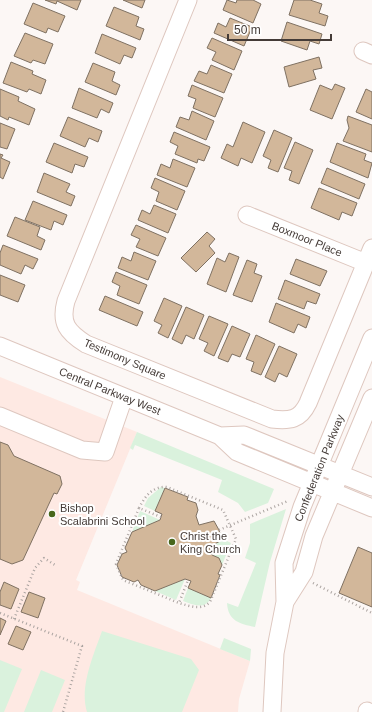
<svg xmlns="http://www.w3.org/2000/svg" width="372" height="712" viewBox="0 0 372 712" font-family="Arial,sans-serif">
	<style>
		.education { fill: #fee9e3 }
		.green { fill: #daf2dd }
		.building { fill: #d2b79a; stroke: #7f7162 }
		.lines { fill: none; stroke-linecap: round; stroke-linejoin: round }
		.minor-casing { stroke: #dec7bf; stroke-width: 19 }
		.path { stroke: #aba4a1; stroke-width: 2.5; stroke-dasharray: 1 3; stroke-linecap: butt }
		.minor { stroke: #fff; stroke-width: 17 }
		.poi-dot { fill: #48671c; stroke: #fff; stroke-width: 1.5 }
		.labels { text-anchor: middle; stroke-width: 4; stroke-linejoin: round; paint-order: stroke }
		.street-label { font-size: 11px; fill: #443b37; stroke: #fff }
		.poi-label { font-size: 11px; fill: #443b37; stroke: #fff; text-anchor: start }
	</style>
	<rect width="100%" height="100%" fill="#fcf7f5"/>
	<path class="education" d="M0,377L137,432L76,580L80,582L77,590L250,661L239,699L238,712H0Z"/>
	<path class="green" d="M137,432L274,489L268,503L245,512L238,503L218,492L222,480L135,445L133,450L130,448Z
		M161,487L165,488L155,511L144,506L148,498Z
		M286,509L270,562L255,627C240,624 228,621 227,603L238,607L256,563L245,558L250,543V524Z
		M140,511L160,520L132,532Z
		M227,535V541L231,543L222,565L219,558L212,555L209,547Z
		M185,579L176,600L155,591Z
		M188,588L211,598C205,610 193,605 183,601Z
		M102,631L191,659L199,670L182,712H87C79,687 94,654 102,631Z
		M224,638L251,649L250,661L220,649Z
		M0,660L22,669L4,712H0Z
		M41,670L65,680L52,712H24Z"/>
	<path class="building" d="M45,0H81L77,10L57,1L56,4Z
		M123,0H145L142,8Z
		M227,0L236,3L237,0H253L261,4L253,23L223,10Z
		M294,0H310L322,4L319,13L328,16L325,26L289,15Z
		M33,3L65,16L58,32L48,28L46,33L24,24Z
		M114,7L139,17L136,26L144,29L140,40L106,26Z
		M230,18L252,27L244,46L214,33L218,23L226,27Z
		M287,22L322,34L319,44L310,41L307,50L281,41Z
		M25,33L53,44L45,64L33,60L31,63L14,56Z
		M102,34L136,48L132,58L124,55L120,64L95,53Z
		M212,38L242,51L234,70L212,60L216,52L207,48Z
		M319,57L322,68L313,70L316,79L289,87L284,67Z
		M11,62L33,71L32,74L46,80L41,94L29,89L27,92L3,83Z
		M93,63L115,72L112,81L120,85L116,95L85,82Z
		M211,65L232,74L224,93L194,81L199,71L207,74Z
		M335,84L345,88L332,119L310,110L320,85L332,90Z
		M192,85L223,98L215,117L193,108L196,99L188,96Z
		M79,88L113,103L109,113L101,109L97,118L72,108Z
		M0,89L19,97L18,101L35,109L29,125L9,117L8,120L0,116Z
		M366,89L372,92V119L356,112Z
		M192,111L214,121L206,140L176,127L180,117L189,120Z
		M348,116L372,125V152L343,141L349,128L347,120Z
		M68,117L102,131L98,142L89,138L85,147L60,136Z
		M243,122L265,132L252,163L241,158L238,166L221,158L227,144L233,147Z
		M0,123L15,129L7,149L0,147Z
		M274,130L292,138L278,172L268,168L271,160L263,156Z
		M174,132L210,147L204,161L198,159L197,163L175,154L178,146L170,142Z
		M295,142L313,150L299,184L289,180L292,171L284,168Z
		M54,143L88,157L84,167L75,164L72,173L46,162Z
		M337,143L366,154L364,160L372,163L368,178L330,162Z
		M0,154L3,155L1,158L10,162L3,179L0,177Z
		M173,159L195,168L187,187L157,175L161,164L170,168Z
		M327,168L365,184L359,199L321,183Z
		M44,173L70,184L66,192L75,196L71,206L37,192Z
		M155,178L185,191L177,210L156,201L159,192L151,188Z
		M319,188L357,203L352,216L342,212L339,220L311,208Z
		M33,201L67,215L63,225L54,221L51,230L25,220Z
		M154,205L176,214L168,233L138,220L142,210L150,214Z
		M15,217L40,227L37,236L45,240L41,250L7,236Z
		M136,225L166,238L158,256L136,247L140,239L131,235Z
		M207,232L215,239L209,246L215,253L196,272L181,258Z
		M3,245L38,259L33,269L25,265L21,274L0,265V253Z
		M134,252L156,261L148,280L118,268L122,257L131,261Z
		M229,253L239,257L226,292L207,284L217,258L225,262Z
		M296,259L327,271L320,286L290,274Z
		M247,260L257,264L254,273L262,276L252,302L233,295Z
		M116,272L147,285L139,304L117,295L120,286L112,282Z
		M0,275L25,285L18,302L0,295Z
		M285,280L320,294L316,304L307,301L304,309L278,299Z
		M105,296L143,312L137,326L99,310Z
		M164,298L182,306L168,338L158,333L162,325L154,321Z
		M276,303L310,317L306,328L298,324L294,333L269,322Z
		M186,307L204,315L194,339L186,335L182,344L172,339Z
		M209,316L228,324L214,356L204,351L208,343L199,339Z
		M232,326L250,334L240,357L232,354L228,362L218,358Z
		M256,335L275,344L261,375L251,371L254,362L246,359Z
		M279,346L297,354L287,377L279,373L275,382L265,377Z
		M0,442L8,445L14,456L60,476L62,484L57,494L54,493L23,560L12,564L0,559Z
		M165,488L188,497L187,500L196,503L198,510L196,516L199,525L214,521L219,530L222,540L209,547L212,555L219,558L222,565L218,574L220,575L211,598L188,588L191,581L185,579L155,591L141,585L138,580L134,582L122,577L117,565L122,554L127,552L125,548L132,532L160,520L162,514L155,511Z
		M358,547L372,553V607L339,593Z
		M4,582L19,589L11,609L0,605V592Z
		M29,592L45,598L38,618L21,612Z
		M0,618L6,621L0,635Z
		M16,626L31,632L23,650L8,644Z"/>
	<g class="lines">
		<g class="minor-casing">
			<path id="minor" d="M188,0L66,301C60,323 67,332 86,344L272,419C290,421 300,420 308,403L372,248
				M363,51L372,55
				M247,215L366,263
				M0,346L220,436L244,435L372,487
				M0,416L82,450L105,452L124,397
				M220,436L237,452L372,508
				M285,602L304,572L314,536L372,398
				M367,711V712
				M272,712L275,653L285,602L284,563L302,507L372,338"/>
		</g>
		<path class="path" d="M139,508C145,496 153,486 167,487L223,510L236,539L210,602C201,611 190,606 179,603
			M161,517L139,508L116,564L123,580L179,603L188,580
			M219,530L288,501
			M313,583L372,613
			M0,613L82,646L63,712
			M14,619L35,568L44,558L55,565"/>
		<use href="#minor" class="minor"/>
	</g>
	<g class="poi-dot">
		<circle cx="52" cy="514" r="4"/>
		<circle cx="172" cy="542" r="4"/>
	</g>
	<g class="labels">
		<g class="street-label">
			<text transform="translate(307 239) rotate(22)" y="4">Boxmoor Place</text>
			<text transform="translate(125 359) rotate(23)" y="4">Testimony Square</text>
			<text transform="translate(110 391) rotate(22)" y="4">Central Parkway West</text>
			<text transform="translate(319 468) rotate(-68)" y="4">Confederation Parkway</text>
		</g>
		<g class="poi-label">
			<text x="60" y="512">Bishop<tspan x="60" dy="13">Scalabrini School</tspan></text>
			<text x="180" y="540">Christ the<tspan x="180" dy="13">King Church</tspan></text>
		</g>
	</g>
	<path d="M228 34v6h103v-6" fill="none" stroke="#443b37" stroke-width="2"/>
	<text x="234" y="34" font-size="12" fill="#443b37" stroke="#ffffff" stroke-width="3" paint-order="stroke">50 m</text>
</svg>
